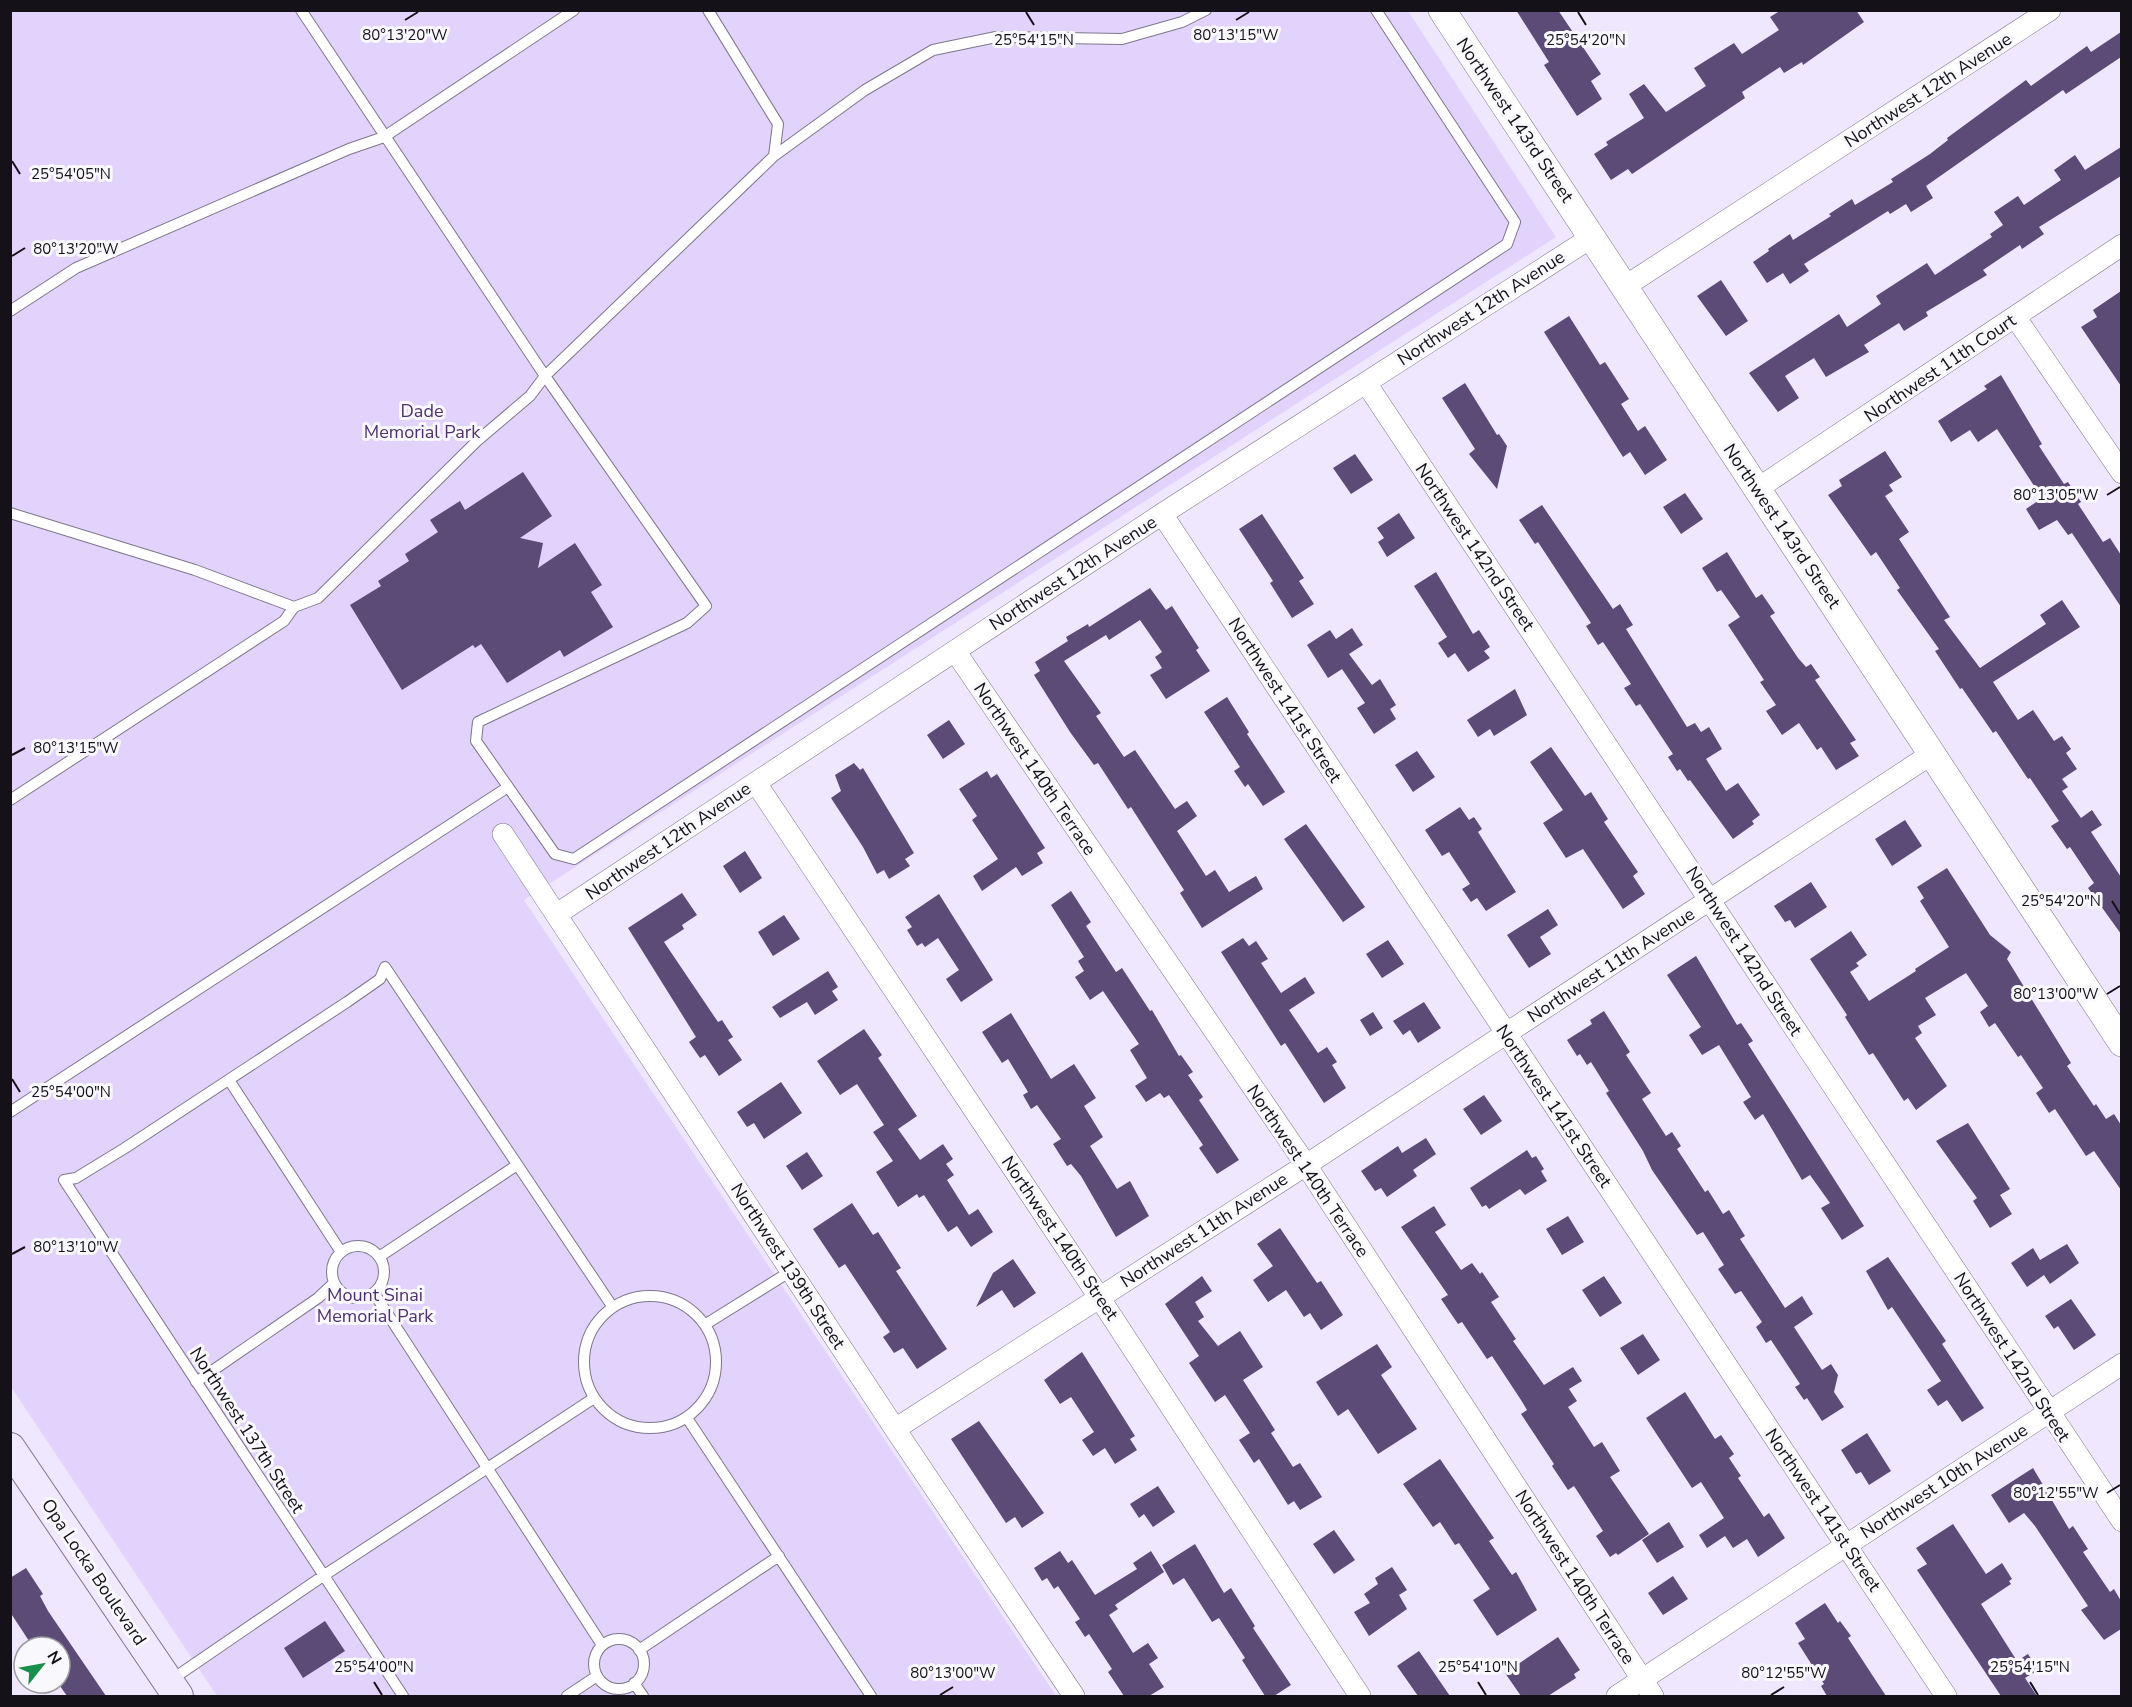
<svg xmlns="http://www.w3.org/2000/svg" width="2132" height="1707" viewBox="0 0 2132 1707" font-family="'Nunito Sans',sans-serif">
	<style>
		.green { fill: #e2d3fc }
		.building { fill: #5c4a77 }
		.lines { fill: none; stroke-linecap: round; stroke-linejoin: round }
		.service-casing { stroke: #7d768b; stroke-width: 12 }
		.minor-casing { stroke: #7d768b; stroke-width: 22 }
		.tertiary-casing { stroke: #7d768b; stroke-width: 28 }
		.secondary-casing { stroke: #7d768b; stroke-width: 32 }
		.service { stroke: #fff; stroke-width: 10 }
		.minor { stroke: #fff; stroke-width: 21 }
		.tertiary { stroke: #fff; stroke-width: 27 }
		.secondary { stroke: #f1e9fe; stroke-width: 30 }
		.ticks { fill: none; stroke: #141119; stroke-width: 2 }
		.labels { text-anchor: middle; stroke-width: 6; stroke-linejoin: round; paint-order: stroke }
		.street-label { font-size: 18px; fill: #141119; stroke: #f9f8fc }
		.park-label { font-size: 18px; fill: #4d3170; stroke: #f9f8fc }
		.ticks-label { font-size: 15px; text-anchor: middle; fill: #141119; stroke: #f9f8fc; stroke-width: 6; stroke-linejoin: round; paint-order: stroke }
	</style>
	<rect width="100%" height="100%" fill="#efe7fe"/>
	<path class="green" d="M10,11H1408L1556,237L524,900L1056,1696H217L11,1387Z"/>
	<path class="building" d="M1516,10H1558L1601,74L1591,81L1602,99L1577,116L1544,65L1549,62Z
		M1781,10H1856L1864,22L1803,65L1802,62L1784,73L1780,67L1742,92L1745,98L1656,158L1632,174L1628,169L1611,180L1594,154L1608,145L1606,142L1644,118L1629,94L1644,84L1666,112L1706,86L1694,68L1734,43L1742,54L1779,30L1770,17Z
		M2121,32V57L2066,94L2063,90L1926,186L1933,198L1911,212L1906,204L1890,214L1888,211L1804,264L1809,271L1790,284L1783,273L1767,283L1753,262L1769,251L1768,249L1790,234L1793,240L1831,216L1829,214L1852,199L1855,205L1893,182L1891,179L1930,154L1948,140L1947,138L2026,80L2031,86L2087,46L2091,52Z
		M2121,147V176L2039,227L2044,234L2022,249L2020,245L1983,270L1987,275L1926,312L1928,316L1904,331L1899,323L1864,345L1869,352L1826,377L1814,358L1785,376L1799,398L1778,412L1749,373L1839,314L1847,327L1881,304L1876,296L1927,263L1935,275L1992,237L1990,234L2003,225L1994,212L2018,196L2024,205L2061,180L2054,170L2075,155L2085,170Z
		M1721,280L1748,321L1726,336L1697,296Z
		M2121,291V386L2081,327L2097,317L2093,310Z
		M1569,316L1600,365L1605,362L1629,399L1621,404L1638,431L1645,426L1667,460L1645,475L1630,452L1623,457L1544,332Z
		M2001,375L2042,444L2039,446L2064,484L2068,482L2081,502L2078,504L2103,542L2110,538L2121,555V607L2072,533L2068,535L2057,520L2039,530L2026,509L2042,498L1997,429L1978,442L1970,430L1951,442L1938,421L1987,389L1984,386Z
		M1465,383L1497,435L1499,434L1507,446L1497,489L1469,454L1475,449L1442,398Z
		M1885,451L1902,477L1889,485L1893,491L1885,496L1909,532L1899,539L1950,617L1944,620L1980,668L2046,624L2040,615L2062,600L2080,627L1993,682L2018,720L2033,710L2054,741L2062,736L2071,749L2066,753L2077,769L2062,779L2068,787L2062,791L2081,818L2092,810L2102,825L2091,832L2121,877V934L2088,888L2094,883L2070,847L2067,849L2051,826L2059,821L2030,778L2028,779L1996,731L1993,733L1962,688L1960,689L1935,651L1939,649L1897,590L1900,588L1876,552L1871,556L1828,495L1842,486L1839,480Z
		M1355,454L1373,480L1351,494L1333,468Z
		M523,472L552,516L520,538L543,543L538,568L575,543L602,585L591,592L613,627L564,657L560,650L507,683L481,644L475,648L473,645L402,690L350,605L381,586L378,581L409,561L405,554L438,532L430,520L460,501L465,510Z
		M1685,493L1703,519L1681,534L1663,507Z
		M1542,505L1613,609L1620,604L1633,625L1626,629L1687,727L1695,723L1701,732L1709,727L1722,749L1706,759L1726,791L1738,783L1760,815L1752,821L1754,824L1733,839L1690,780L1688,781L1680,769L1677,771L1668,757L1673,754L1665,742L1640,704L1636,706L1624,688L1631,684L1603,642L1598,645L1586,626L1591,623L1538,542L1535,544L1519,520Z
		M1399,513L1415,538L1387,557L1378,542L1384,538L1377,528Z
		M1262,514L1304,578L1299,581L1314,604L1292,618L1270,583L1273,581L1239,529Z
		M1727,552L1756,598L1762,594L1775,613L1770,616L1798,658L1806,667L1811,664L1820,677L1815,680L1856,740L1850,743L1859,756L1836,770L1821,747L1817,750L1799,723L1782,735L1766,711L1776,705L1760,682L1764,680L1728,625L1740,617L1721,590L1717,592L1702,568Z
		M1436,572L1473,634L1479,630L1490,647L1484,651L1490,658L1468,672L1455,653L1448,658L1438,643L1447,637L1414,586Z
		M1150,588L1166,610L1172,606L1199,648L1196,650L1210,671L1166,699L1150,675L1162,668L1155,657L1162,652L1140,620L1109,640L1106,635L1064,661L1101,713L1096,716L1124,757L1135,750L1175,809L1187,801L1197,816L1177,831L1206,876L1215,870L1229,892L1256,876L1263,889L1202,928L1180,893L1184,890L1131,807L1128,809L1098,763L1094,765L1070,732L1034,675L1040,671L1035,662L1068,641L1066,637L1088,624L1089,627Z
		M1352,628L1363,645L1349,654L1372,685L1380,679L1396,705L1390,709L1396,719L1374,734L1357,708L1365,703L1342,669L1328,678L1307,645L1330,630L1336,639Z
		M1515,689L1527,715L1494,736L1490,729L1478,737L1467,720Z
		M1227,697L1249,732L1247,734L1285,792L1263,806L1248,784L1245,787L1234,771L1240,767L1204,712Z
		M949,720L965,744L943,759L927,735Z
		M1551,747L1585,796L1591,792L1608,819L1604,822L1638,872L1633,876L1645,894L1623,909L1583,849L1566,858L1543,823L1563,810L1530,762Z
		M1417,751L1435,777L1413,792L1395,765Z
		M854,763L860,770L863,768L914,853L905,859L910,866L889,879L884,870L877,874L863,847L831,798L841,791L835,775Z
		M987,771L991,778L997,774L1045,848L1037,853L1043,863L1022,876L1016,867L982,891L973,876L998,859L972,820L977,816L959,789Z
		M1460,807L1469,820L1474,817L1482,829L1478,832L1516,892L1486,911L1477,898L1471,902L1462,889L1470,884L1449,852L1442,856L1425,830Z
		M1905,820L1922,846L1892,866L1875,839Z
		M1306,824L1365,907L1343,922L1284,839Z
		M745,851L762,878L740,893L723,866Z
		M1947,868L1990,935L2011,952L2007,959L2071,1063L2067,1066L2094,1106L2096,1104L2106,1119L2114,1114L2121,1125V1190L2094,1151L2086,1156L2055,1109L2049,1113L2036,1093L2043,1088L2021,1055L2018,1057L1995,1023L1989,1027L1980,1012L1988,1006L1966,973L1925,998L1936,1015L1918,1026L1922,1033L1915,1038L1947,1086L1916,1110L1908,1098L1904,1101L1873,1053L1869,1055L1845,1017L1847,1015L1810,959L1851,931L1867,955L1856,963L1859,966L1850,972L1869,1001L1916,971L1915,969L1949,947L1920,901L1924,898L1917,887Z
		M1811,882L1827,907L1795,928L1790,920L1785,922L1774,906Z
		M1071,891L1091,922L1086,926L1116,972L1122,968L1150,1011L1152,1010L1179,1056L1181,1055L1193,1072L1188,1075L1203,1097L1199,1100L1239,1160L1217,1174L1199,1148L1203,1145L1197,1136L1169,1095L1164,1098L1160,1093L1146,1102L1135,1086L1147,1078L1130,1050L1139,1044L1103,991L1090,1000L1075,977L1084,971L1078,961L1084,957L1051,905Z
		M682,893L697,915L682,925L684,929L664,942L718,1022L722,1020L733,1037L728,1040L742,1060L719,1076L705,1055L700,1058L689,1042L696,1037L628,928Z
		M939,894L993,980L961,1002L946,979L959,970L938,938L925,947L922,943L917,946L907,930L912,927L905,917Z
		M1548,909L1558,925L1540,937L1551,954L1529,968L1507,935Z
		M784,915L800,939L773,956L758,932Z
		M1243,938L1249,946L1256,941L1268,959L1261,963L1281,993L1305,977L1315,993L1289,1010L1318,1053L1327,1047L1337,1062L1332,1065L1346,1088L1324,1103L1285,1043L1281,1046L1221,952Z
		M1388,940L1404,964L1382,978L1366,954Z
		M1696,956L1737,1025L1741,1023L1753,1041L1748,1044L1864,1226L1842,1240L1821,1208L1830,1203L1810,1175L1802,1180L1763,1114L1755,1120L1743,1102L1751,1097L1719,1045L1702,1055L1689,1035L1701,1027L1667,975Z
		M828,971L838,987L832,991L838,1000L815,1015L807,1002L780,1018L772,1007Z
		M1424,1002L1441,1028L1418,1043L1410,1030L1403,1035L1393,1021Z
		M1604,1011L1630,1052L1626,1055L1651,1093L1642,1099L1666,1136L1672,1132L1681,1146L1677,1149L1705,1192L1708,1190L1723,1214L1729,1210L1745,1236L1740,1239L1785,1308L1802,1296L1813,1314L1794,1327L1822,1370L1831,1364L1838,1375L1834,1392L1844,1407L1822,1421L1807,1398L1804,1400L1795,1387L1800,1384L1771,1340L1766,1343L1756,1327L1762,1322L1741,1291L1735,1294L1718,1269L1724,1265L1703,1232L1697,1235L1652,1170L1643,1151L1606,1093L1609,1091L1591,1062L1587,1065L1580,1054L1577,1056L1567,1040L1592,1024L1590,1020Z
		M1373,1012L1383,1028L1370,1036L1360,1020Z
		M1011,1013L1051,1079L1074,1064L1096,1098L1084,1106L1103,1137L1090,1146L1117,1189L1130,1181L1149,1216L1116,1237L1081,1176L1071,1164L1067,1166L1053,1144L1061,1139L1037,1105L1031,1109L1023,1095L1028,1092L1008,1059L1002,1063L982,1032Z
		M864,1029L882,1055L878,1058L917,1116L898,1129L920,1160L943,1144L953,1159L946,1164L954,1175L947,1180L969,1215L978,1209L993,1232L971,1247L957,1226L948,1232L924,1195L919,1198L917,1194L898,1207L876,1172L893,1161L873,1132L884,1125L857,1084L840,1095L817,1061Z
		M781,1082L802,1113L764,1139L754,1123L747,1127L737,1112Z
		M1484,1095L1502,1121L1481,1135L1463,1109Z
		M1968,1123L2010,1189L2000,1195L2012,1214L1990,1228L1973,1201L1977,1198L1936,1141Z
		M1426,1138L1436,1154L1413,1170L1417,1176L1387,1197L1381,1188L1375,1191L1361,1171L1398,1146L1402,1153Z
		M1527,1150L1532,1158L1536,1156L1544,1169L1541,1171L1547,1181L1525,1195L1520,1189L1489,1209L1486,1205L1482,1207L1470,1188Z
		M807,1152L823,1176L802,1190L786,1166Z
		M852,1203L873,1235L878,1232L901,1268L896,1271L947,1349L917,1369L903,1348L894,1353L883,1337L890,1332L845,1264L839,1268L813,1229Z
		M1434,1206L1446,1225L1435,1232L1461,1270L1472,1263L1480,1274L1482,1272L1499,1297L1491,1302L1516,1339L1513,1341L1544,1385L1573,1367L1582,1381L1569,1389L1577,1401L1568,1407L1594,1447L1602,1442L1620,1471L1610,1477L1649,1534L1618,1555L1616,1553L1610,1557L1596,1536L1603,1531L1574,1486L1568,1490L1552,1466L1554,1464L1521,1414L1527,1410L1521,1400L1492,1356L1487,1359L1462,1322L1458,1324L1441,1299L1448,1295L1401,1227Z
		M1568,1216L1584,1242L1562,1255L1546,1229Z
		M1280,1228L1317,1283L1321,1281L1343,1315L1321,1330L1310,1313L1304,1317L1286,1290L1268,1302L1253,1280L1273,1266L1257,1244Z
		M2067,1244L2079,1263L2050,1284L2044,1275L2027,1287L2011,1263L2033,1248L2040,1260Z
		M1888,1257L1946,1341L1942,1344L1984,1408L1962,1422L1947,1400L1938,1406L1927,1390L1941,1381L1892,1307L1888,1310L1866,1271Z
		M1013,1259L1036,1293L1014,1308L1002,1290L976,1307L993,1273Z
		M1202,1276L1212,1291L1195,1302L1204,1317L1198,1321L1218,1346L1240,1331L1263,1367L1243,1380L1275,1430L1271,1433L1293,1467L1300,1463L1322,1497L1300,1510L1294,1501L1288,1505L1259,1459L1254,1463L1239,1440L1250,1433L1225,1395L1215,1402L1189,1363L1199,1356L1165,1304Z
		M1604,1276L1622,1303L1600,1317L1582,1290Z
		M2071,1299L2096,1335L2074,1350L2058,1326L2054,1329L2045,1316Z
		M1643,1334L1660,1360L1638,1375L1620,1348Z
		M1377,1344L1392,1367L1381,1375L1417,1429L1378,1454L1348,1409L1338,1416L1316,1382Z
		M1082,1352L1135,1436L1130,1439L1137,1450L1115,1464L1105,1448L1093,1456L1082,1440L1094,1432L1071,1397L1060,1404L1044,1380Z
		M1685,1392L1715,1439L1721,1435L1734,1454L1729,1458L1741,1476L1738,1478L1764,1517L1769,1513L1785,1538L1758,1557L1747,1539L1733,1548L1725,1536L1707,1548L1699,1535L1724,1518L1701,1482L1692,1488L1646,1418Z
		M979,1421L1044,1513L1022,1528L1015,1517L1006,1523L951,1439Z
		M1867,1433L1891,1471L1869,1485L1861,1472L1856,1474L1841,1450Z
		M1440,1459L1494,1538L1489,1541L1512,1575L1516,1572L1537,1610L1497,1636L1473,1600L1490,1589L1459,1543L1455,1545L1440,1522L1433,1527L1403,1484Z
		M2033,1468L2069,1529L2073,1526L2088,1549L2083,1552L2110,1592L2114,1589L2121,1601V1629L2104,1640L2081,1610L2088,1606L2035,1526L2024,1513L2009,1523L1991,1495Z
		M1158,1486L1175,1512L1153,1527L1144,1514L1139,1518L1130,1504Z
		M1669,1522L1684,1547L1657,1563L1642,1540Z
		M1953,1524L1986,1574L2002,1563L2012,1579L2009,1581L2011,1584L1981,1604L2017,1661L2028,1654L2038,1670L2025,1678L2037,1696H2001L1917,1570L1927,1564L1916,1548Z
		M1334,1530L1355,1560L1334,1574L1313,1544Z
		M1195,1544L1224,1593L1231,1588L1255,1626L1253,1628L1291,1685L1274,1696H1265L1242,1660L1245,1658L1219,1618L1212,1622L1184,1578L1173,1585L1162,1565Z
		M1060,1551L1068,1563L1072,1560L1095,1595L1137,1569L1133,1563L1151,1551L1164,1572L1115,1605L1118,1609L1109,1615L1133,1653L1148,1643L1158,1658L1149,1664L1164,1687L1149,1696H1124L1108,1672L1112,1669L1089,1634L1085,1637L1075,1622L1080,1619L1058,1586L1054,1589L1047,1578L1042,1581L1034,1568Z
		M1392,1567L1407,1590L1399,1595L1407,1609L1369,1636L1354,1612L1370,1603L1364,1594L1378,1584L1375,1578Z
		M26,1568L43,1594L40,1596L48,1611L106,1696H67L60,1686V1647H33L10,1612V1578Z
		M1673,1576L1688,1599L1663,1615L1648,1593Z
		M1825,1603L1838,1623L1840,1621L1851,1636L1848,1638L1886,1696H1827L1821,1686L1824,1684L1798,1643L1805,1639L1795,1623Z
		M325,1621L345,1651L303,1678L284,1648Z
		M1558,1637L1580,1670L1574,1674L1576,1678L1548,1696H1521L1505,1673Z
		M1419,1651L1450,1696H1418L1397,1666Z"/>
	<g class="lines">
		<g class="service-casing">
			<path id="service" d="M708,10L778,124L774,156L545,376L706,606L687,623L478,722L476,741L555,854L574,859L1507,244L1515,222L1376,10
				M774,156L865,90L933,50L996,37L1122,39L1182,22L1206,10
				M10,311L76,268L349,149L384,137L574,10
				M10,513L195,570L294,607L318,598L477,441L530,396L545,376L301,10
				M10,800L284,621L294,607
				M229,1080L341,1252
				M10,1112L508,787
				M332 1272a26 26 0 1 1 52 0a26 26 0 1 1-52 0Z
				M379,1257L517,1165
				M374,1293L602,1645
				M584 1362a66 66 0 1 1 132 0a66 66 0 1 1-132 0Z
				M706,1324L791,1271
				M196,1382L318,1298L334,1283
				M687,1418L871,1696
				M594 1664a25 25 0 1 1 50 0a25 25 0 1 1-50 0Z
				M639,1650L779,1556
				M171,1680L323,1576L594,1398
				M634,1683L643,1696
				M403,1696L64,1180L76,1178L125,1148L347,1002L380,979L385,967L612,1306
				M567,1696L597,1676"/>
		</g>
		<g class="minor-casing">
			<path id="minor" d="M1624,287L2050,10
				M2016,318L2122,473
				M1366,383L2122,1521
				M1757,489L2122,245
				M1162,514L1946,1696
				M955,651L1306,1165L1653,1696
				M756,783L1099,1297L1360,1696
				M503,834L895,1429L1074,1696
				M557,914L1162,514L1592,237
				M895,1429L1306,1165L1933,753
				M1617,1696L2122,1364"/>
		</g>
		<g class="tertiary-casing">
			<path id="tertiary" d="M1442,10L2122,1043"/>
		</g>
		<g class="secondary-casing">
			<path id="secondary" d="M10,1448L178,1696"/>
		</g>
		<use href="#service" class="service"/>
		<use href="#minor" class="minor"/>
		<use href="#tertiary" class="tertiary"/>
		<use href="#secondary" class="secondary"/>
	</g>
	<path class="ticks" d="M1026,12L1034,25M1578,12L1586,25M405,20L418,12M1236,20L1249,12M12,161L20,174M12,256L25,248M2107,495L2120,487M12,755L25,748M2112,901L2120,914M2107,994L2120,986M12,1079L20,1092M12,1254L25,1247M2107,1493L2120,1485M374,1682L382,1695M1478,1682L1486,1695M2030,1682L2038,1695M940,1695L953,1687M1771,1695L1784,1687"/>
	<g class="labels">
		<g class="street-label">
			<text transform="translate(1928 90) rotate(-33)" y="6">Northwest 12th Avenue</text>
			<text transform="translate(1515 120) rotate(56)" y="6">Northwest 143rd Street</text>
			<text transform="translate(1481 308) rotate(-33)" y="6">Northwest 12th Avenue</text>
			<text transform="translate(1940 368) rotate(-34)" y="6">Northwest 11th Court</text>
			<text transform="translate(1782 526) rotate(56)" y="6">Northwest 143rd Street</text>
			<text transform="translate(1475 547) rotate(56)" y="6">Northwest 142nd Street</text>
			<text transform="translate(1073 573) rotate(-33)" y="6">Northwest 12th Avenue</text>
			<text transform="translate(1285 700) rotate(57)" y="6">Northwest 141st Street</text>
			<text transform="translate(1035 769) rotate(56)" y="6">Northwest 140th Terrace</text>
			<text transform="translate(668 841) rotate(-34)" y="6">Northwest 12th Avenue</text>
			<text transform="translate(1744 951) rotate(57)" y="6">Northwest 142nd Street</text>
			<text transform="translate(1611 965) rotate(-33)" y="6">Northwest 11th Avenue</text>
			<text transform="translate(1554 1106) rotate(56)" y="6">Northwest 141st Street</text>
			<text transform="translate(1308 1171) rotate(56)" y="6">Northwest 140th Terrace</text>
			<text transform="translate(1204 1230) rotate(-33)" y="6">Northwest 11th Avenue</text>
			<text transform="translate(1060 1238) rotate(56)" y="6">Northwest 140th Street</text>
			<text transform="translate(788 1266) rotate(57)" y="6">Northwest 139th Street</text>
			<text transform="translate(2012 1357) rotate(57)" y="6">Northwest 142nd Street</text>
			<text transform="translate(247 1430) rotate(57)" y="6">Northwest 137th Street</text>
			<text transform="translate(1944 1481) rotate(-33)" y="6">Northwest 10th Avenue</text>
			<text transform="translate(1823 1510) rotate(56)" y="6">Northwest 141st Street</text>
			<text transform="translate(94 1572) rotate(56)" y="6">Opa Locka Boulevard</text>
			<text transform="translate(1575 1577) rotate(57)" y="6">Northwest 140th Terrace</text>
		</g>
		<g class="park-label">
			<text x="422" y="417">Dade<tspan x="422" dy="21">Memorial Park</tspan></text>
			<text x="375" y="1301">Mount Sinai<tspan x="375" dy="21">Memorial Park</tspan></text>
		</g>
	</g>
	<g class="ticks-label">
		<text x="405" y="40">80°13'20"W</text>
		<text x="1236" y="40">80°13'15"W</text>
		<text x="1586" y="45">25°54'20"N</text>
		<text x="1034" y="45">25°54'15"N</text>
		<text x="71" y="179">25°54'05"N</text>
		<text x="76" y="254">80°13'20"W</text>
		<text x="2056" y="500">80°13'05"W</text>
		<text x="76" y="753">80°13'15"W</text>
		<text x="2061" y="906">25°54'20"N</text>
		<text x="2056" y="999">80°13'00"W</text>
		<text x="71" y="1097">25°54'00"N</text>
		<text x="76" y="1252">80°13'10"W</text>
		<text x="2056" y="1498">80°12'55"W</text>
		<text x="374" y="1672">25°54'00"N</text>
		<text x="1478" y="1672">25°54'10"N</text>
		<text x="2030" y="1672">25°54'15"N</text>
		<text x="953" y="1678">80°13'00"W</text>
		<text x="1784" y="1678">80°12'55"W</text>
	</g>
	<rect width="2132" height="1707" fill="none" stroke="#141119" stroke-width="24"/>
	<g transform="translate(42 1665) rotate(59)"><circle r="28" fill="#f9f8fc" stroke="#9d9ca1" stroke-width="1.5"/>
	<path d="M0-4.5L10 22L0 15L-10 22Z" fill="#18904c"/>
	<text y="-9" font-size="16" font-weight="bold" text-anchor="middle" fill="#141119">N</text>
	</g>
</svg>
